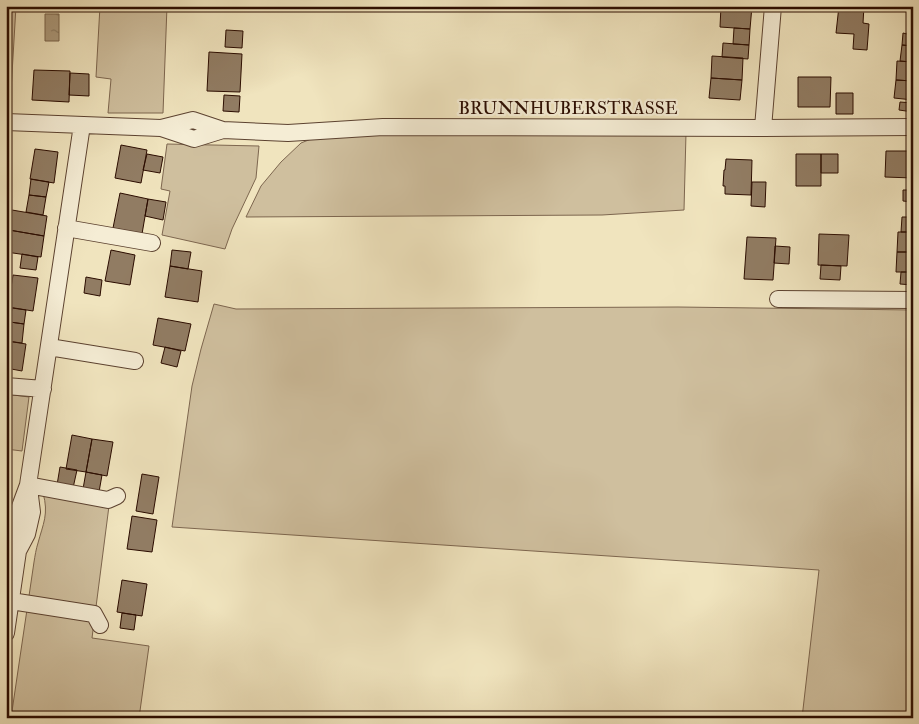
<svg xmlns="http://www.w3.org/2000/svg" width="919" height="724" viewBox="0 0 919 724" font-family="'IM FELL Double Pica',serif">
	<style>
		.green { fill: #cfbf9e; stroke: #7d664f }
		.water { fill: url(#water-ripples); stroke: #79624b }
		.building { fill: #917c63; stroke: #2b0c00 }
		.lines { fill: none; stroke-linecap: round; stroke-linejoin: round }
		.minor-casing { stroke: #5c4230; stroke-width: 18 }
		.minor { stroke: #f5edd5; stroke-width: 16 }
		.labels { text-anchor: middle; stroke-width: 4.5; stroke-linejoin: round; paint-order: stroke }
		.street-label { font-size: 18px; fill: #2b0c00; stroke: #f5edd5 }
	</style>
	<defs>
		<pattern id="water-ripples" width="26" height="14" patternUnits="userSpaceOnUse" patternTransform="scale(1.25)"><rect width="26" height="14" fill="#ad9b7d"/><path d="M2 4q2-2 4 0t4 0M15 11q2-2 4 0t4 0" fill="none" stroke="#8d7d64"/></pattern>
	</defs>
	<rect width="100%" height="100%" fill="#f0e4be"/>
	<filter id="stains"><feTurbulence type="fractalNoise" baseFrequency=".004" numOctaves="4"/><feColorMatrix values="0 0 0 0 .2 0 0 0 0 .09 0 0 0 0 .02 0 0 0 .5 -.17"/></filter>
	<radialGradient id="worn" r=".72"><stop offset=".6" stop-color="#630" stop-opacity="0"/><stop offset="1" stop-color="#630" stop-opacity=".3"/></radialGradient>
	<path class="green" d="M6,6H16L10,108L6,107Z
		M100,6H167L163,113H108L111,79L96,77Z
		M686,133L684,210L602,215L246,217L261,186L281,162L301,143L316,137L332,135Z
		M167,144L259,146L256,178L232,229L225,249L162,235L170,191L161,189Z
		M214,304L236,309L678,307L913,310V718H802L819,570L172,527L192,386L201,349Z
		M6,394L29,397L22,451L6,449Z
		M43,493L109,506L92,638L149,646L139,718H11L34,562C35,556 36,549 38,543C43,524 49,514 43,493Z"/>
	<path class="water" d="M45,14H59V41H45Z"/>
	<path class="building" d="M721,6H752L750,29L720,27Z
		M839,6H864L863,23L869,24L867,50L853,49L854,34L836,33Z
		M909,6H913V29H908Z
		M734,28L750,29L749,45L733,44Z
		M908,29H913V46L902,45L903,33L907,34Z
		M226,30L243,31L242,48L225,47Z
		M723,43L749,45L748,59L722,57Z
		M902,45L913,46V62L900,61Z
		M209,52L242,54L240,92L207,91Z
		M712,56L743,58L742,80L711,78Z
		M897,61L913,62V81L896,80Z
		M34,70L70,71L69,102L32,100Z
		M70,73L89,74V96L69,95Z
		M798,77H831L830,107H798Z
		M711,78L742,80L740,100L709,98Z
		M896,80L913,81V100L894,98Z
		M836,93H853V114H836Z
		M224,95L240,96L239,112L223,111Z
		M900,102L913,103V112L899,110Z
		M121,145L147,150L141,183L115,178Z
		M35,149L58,152L54,183L30,179Z
		M886,151H913V178L885,177Z
		M147,154L163,157L160,173L143,170Z
		M796,154H821V186H796Z
		M821,154H838V173H821Z
		M726,159L752,160L751,195L725,194V186H723L724,170H725Z
		M31,179L49,182L46,197L29,195Z
		M752,182H766L765,207L751,206Z
		M903,190H913V202L903,201Z
		M120,193L148,199L142,234L113,228Z
		M29,195L46,197L43,215L26,212Z
		M148,199L166,202L163,220L145,216Z
		M12,210L47,216L44,236L9,230Z
		M902,217H913V232H901Z
		M9,230L44,236L41,257L6,252Z
		M898,232H913V252H897Z
		M819,234L849,235L847,266L818,265Z
		M747,237L776,238L773,280L744,279Z
		M775,246L790,247L789,264L774,263Z
		M111,250L135,255L130,285L105,281Z
		M172,250L191,252L188,269L170,266Z
		M897,252H913V272H896Z
		M22,254L38,257L36,270L20,268Z
		M821,265L841,266L840,280L820,279Z
		M170,266L202,271L198,302L165,297Z
		M901,272H913V285L900,284Z
		M13,275L38,278L33,311L8,307Z
		M86,277L102,280L100,296L84,293Z
		M12,308L26,310L24,324L10,322Z
		M158,318L191,324L185,351L153,345Z
		M10,322L24,324L22,343L7,341Z
		M7,341L26,344L22,371L6,368Z
		M165,347L181,351L177,367L161,363Z
		M72,435L92,439L86,472L66,469Z
		M92,439L113,442L107,476L86,472Z
		M60,467L77,470L73,488L57,485Z
		M86,472L102,475L99,492L83,489Z
		M142,474L159,477L153,514L136,511Z
		M132,516L157,520L152,552L127,549Z
		M122,580L147,584L142,616L117,612Z
		M122,613L136,615L134,630L120,628Z"/>
	<g class="lines">
		<g class="minor-casing">
			<path id="minor" d="M6,122L161,128L193,120L223,130L288,133L383,127L763,128L913,127
				M161,128L194,139L223,130
				M763,128L773,6
				M66,228L152,243
				M778,299L913,300
				M49,347L135,361
				M6,386L43,389
				M28,485L108,500L117,496
				M18,551L27,534L32,512L29,488
				M11,601L94,614L100,625
				M6,633L18,551L16,530L18,512L28,485L82,125"/>
		</g>
		<use href="#minor" class="minor"/>
	</g>
	<g class="labels">
		<g class="street-label">
			<text x="568" y="114">BRUNNHUBERSTRASSE</text>
		</g>
	</g>
	<rect width="919" height="724" fill="none" stroke="#f0e4be" stroke-width="25"/>
	<rect x="8" y="8" width="904" height="709" fill="none" stroke="#2b0c00" stroke-width="2.5"/>
	<rect x="12" y="12" width="894" height="699" fill="none" stroke="#2b0c00"/>
	<rect width="100%" height="100%" filter="url(#stains)"/>
	<rect width="100%" height="100%" fill="url(#worn)"/>
</svg>
